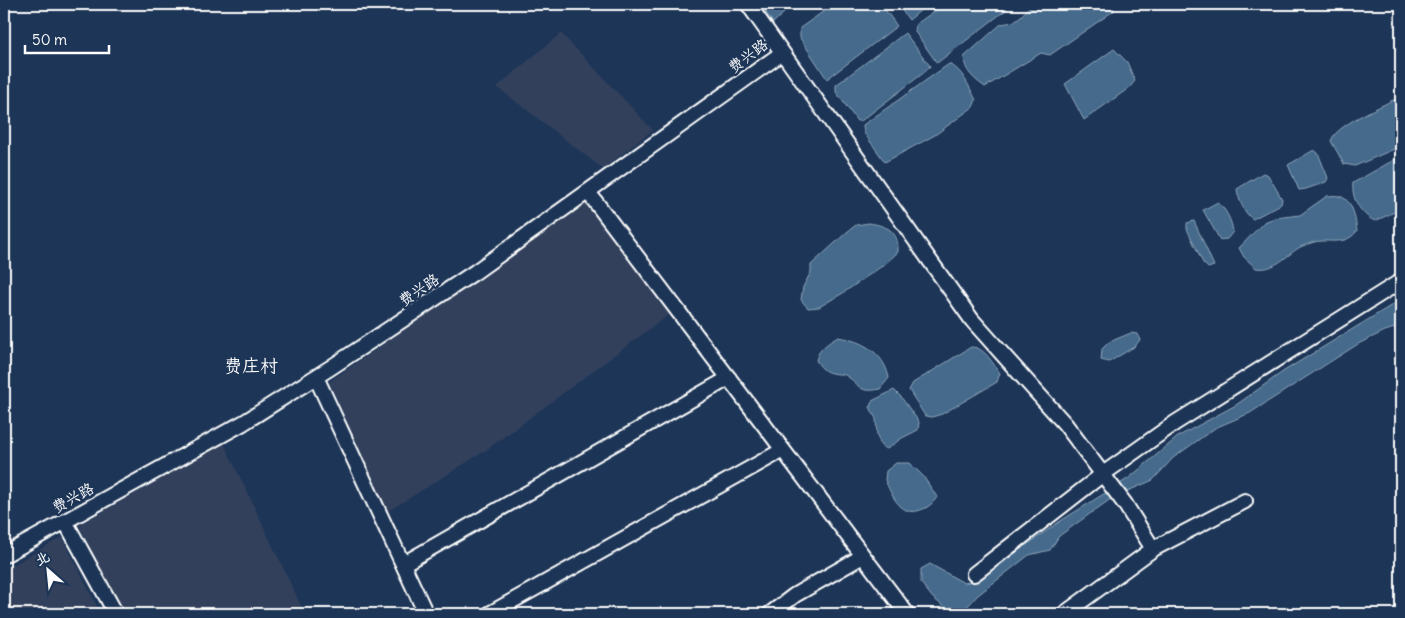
<svg xmlns="http://www.w3.org/2000/svg" width="1405" height="618" viewBox="0 0 1405 618" font-family="Delius,'LXGW WenKai TC',sans-serif">
	<style>
		.built { fill: #30415c }
		.water { fill: #446b8c; stroke: #8fa6ba }
		.lines { fill: none; stroke-linecap: round; stroke-linejoin: round }
		.minor-casing { stroke: #fff; stroke-width: 18 }
		.minor { stroke: #1d3557; stroke-width: 14 }
		.labels { text-anchor: middle; stroke-width: 5; stroke-linejoin: round; paint-order: stroke }
		.street-label { font-size: 15px; fill: #fff; stroke: #1d3557 }
		.quarter-label { font-size: 18px; fill: #fff; stroke: #1d3557 }
	</style>
	<rect width="100%" height="100%" fill="#1d3557"/>
	<filter id="ink" filterUnits="userSpaceOnUse"><feTurbulence type="fractalNoise" baseFrequency=".02" numOctaves="2"/><feDisplacementMap in="SourceGraphic" scale="10" xChannelSelector="R" yChannelSelector="G"/><feConvolveMatrix kernelMatrix="1 2 1 2 8 2 1 2 1" color-interpolation-filters="sRGB"/></filter>
	<g filter="url(#ink)">
		<path class="built" d="M561,33L653,130L603,169L497,87Z
			M586,203L670,314L485,451L387,512L329,382Z
			M224,443L305,614H124L114,598L79,525Z
			M62,537L101,614H4V570Z"/>
		<path class="water" d="M760,4H780L785,12L773,23Z
			M834,4H881L897,26L827,79L800,38V28Z
			M897,4H928L909,20Z
			M945,4H1005L1007,9L937,63L915,32L916,24Z
			M1032,4H1109L1115,10L1050,55L1041,53L985,87C974,79 964,71 964,57L1001,24L1013,22L1021,16Z
			M905,33L930,66L926,71L861,121H857L836,92V85Z
			M1114,49L1127,62L1135,81L1129,88L1084,120L1065,84Z
			M949,64C963,70 969,87 976,100L973,107L935,135L885,162L864,133L863,125Z
			M1393,100L1401,101V146L1355,166L1344,164L1331,141C1336,125 1378,108 1393,100Z
			M1314,150L1318,153L1328,178L1326,182L1306,189L1299,190L1288,165Z
			M1401,156V209L1375,221C1361,215 1351,198 1353,183Z
			M1263,173L1268,175L1282,199L1281,204L1253,219C1244,214 1238,198 1237,189Z
			M1327,196C1330,196 1336,195 1339,196C1354,200 1355,219 1357,231C1344,248 1328,237 1311,243C1306,245 1301,246 1297,249C1284,258 1273,271 1256,268L1244,257L1239,248L1264,222L1275,218L1300,215Z
			M1218,202C1226,210 1232,221 1233,232L1227,239L1220,240L1203,210Z
			M1194,221L1214,266L1208,268L1203,263L1187,229V223Z
			M869,223C888,226 899,231 898,252L885,264L843,293L819,307L808,308L801,300L803,287L811,272V265L847,232L856,225Z
			M1401,301V326L1385,331L1358,344L1250,413L1215,428L1173,458L1153,480L1112,498L1059,536L1050,550L1029,555L978,595L965,609L951,613L932,597L921,583V569L930,564L964,583L977,580L1059,522L1129,478L1179,436L1236,405L1284,371L1397,302Z
			M1131,333L1137,334L1140,340L1134,347L1109,362L1101,360L1102,349L1109,342Z
			M838,337C862,341 884,352 889,378L880,389C857,394 861,384 845,375C843,374 840,374 838,374C826,373 822,370 816,360C819,348 828,343 838,337Z
			M971,347C985,347 992,363 1000,373L997,382L942,414L932,417L925,416L909,390L913,383Z
			M894,390L901,397L919,422L918,430L902,438L887,449L881,446L877,435L876,419L870,407L872,401Z
			M896,463H910L923,476L937,497C932,505 926,509 917,511C900,515 891,494 885,480L886,471Z"/>
		<g class="lines">
			<g class="minor-casing">
				<path id="minor" d="M748,4L972,320L1065,424L1125,504L1153,549L1064,614
					M588,192L907,614
					M316,377L426,614
					M65,521L116,614
					M1153,549L1245,501
					M4,555L243,423L330,368L475,272L782,53
					M403,564L729,378
					M974,574L1103,474L1175,423L1401,281
					M489,614L783,450
					M770,614L795,595L863,556"/>
			</g>
			<use href="#minor" class="minor"/>
		</g>
	</g>
	<g class="labels">
		<g class="street-label">
			<text transform="translate(748 56) rotate(-37)" y="5">费兴路</text>
			<text transform="translate(419 290) rotate(-34)" y="5">费兴路</text>
			<text transform="translate(73 498) rotate(-29)" y="5">费兴路</text>
		</g>
		<g class="quarter-label">
			<text x="251" y="372">费庄村</text>
		</g>
	</g>
	<rect width="1405" height="618" fill="none" stroke="#1d3557" stroke-width="20"/>
	<rect x="10" y="10" width="1385" height="598" fill="none" stroke="#fff" stroke-width="2" filter="url(#ink)"/>
	<g transform="translate(48 570) rotate(333)" stroke="#1d3557" stroke-width="4" paint-order="stroke">
	<path d="M0-4L9 19L0 12L-9 19Z" fill="#ffffff"/>
	<text y="-8" font-size="14" font-weight="bold" text-anchor="middle" fill="#ffffff">北</text>
	</g>
	<path d="M25 45v8h84v-8" fill="none" stroke="#ffffff" stroke-width="2.5"/>
	<text x="32" y="45" font-size="15" fill="#ffffff" stroke="#1d3557" stroke-width="4" paint-order="stroke">50 m</text>
</svg>
